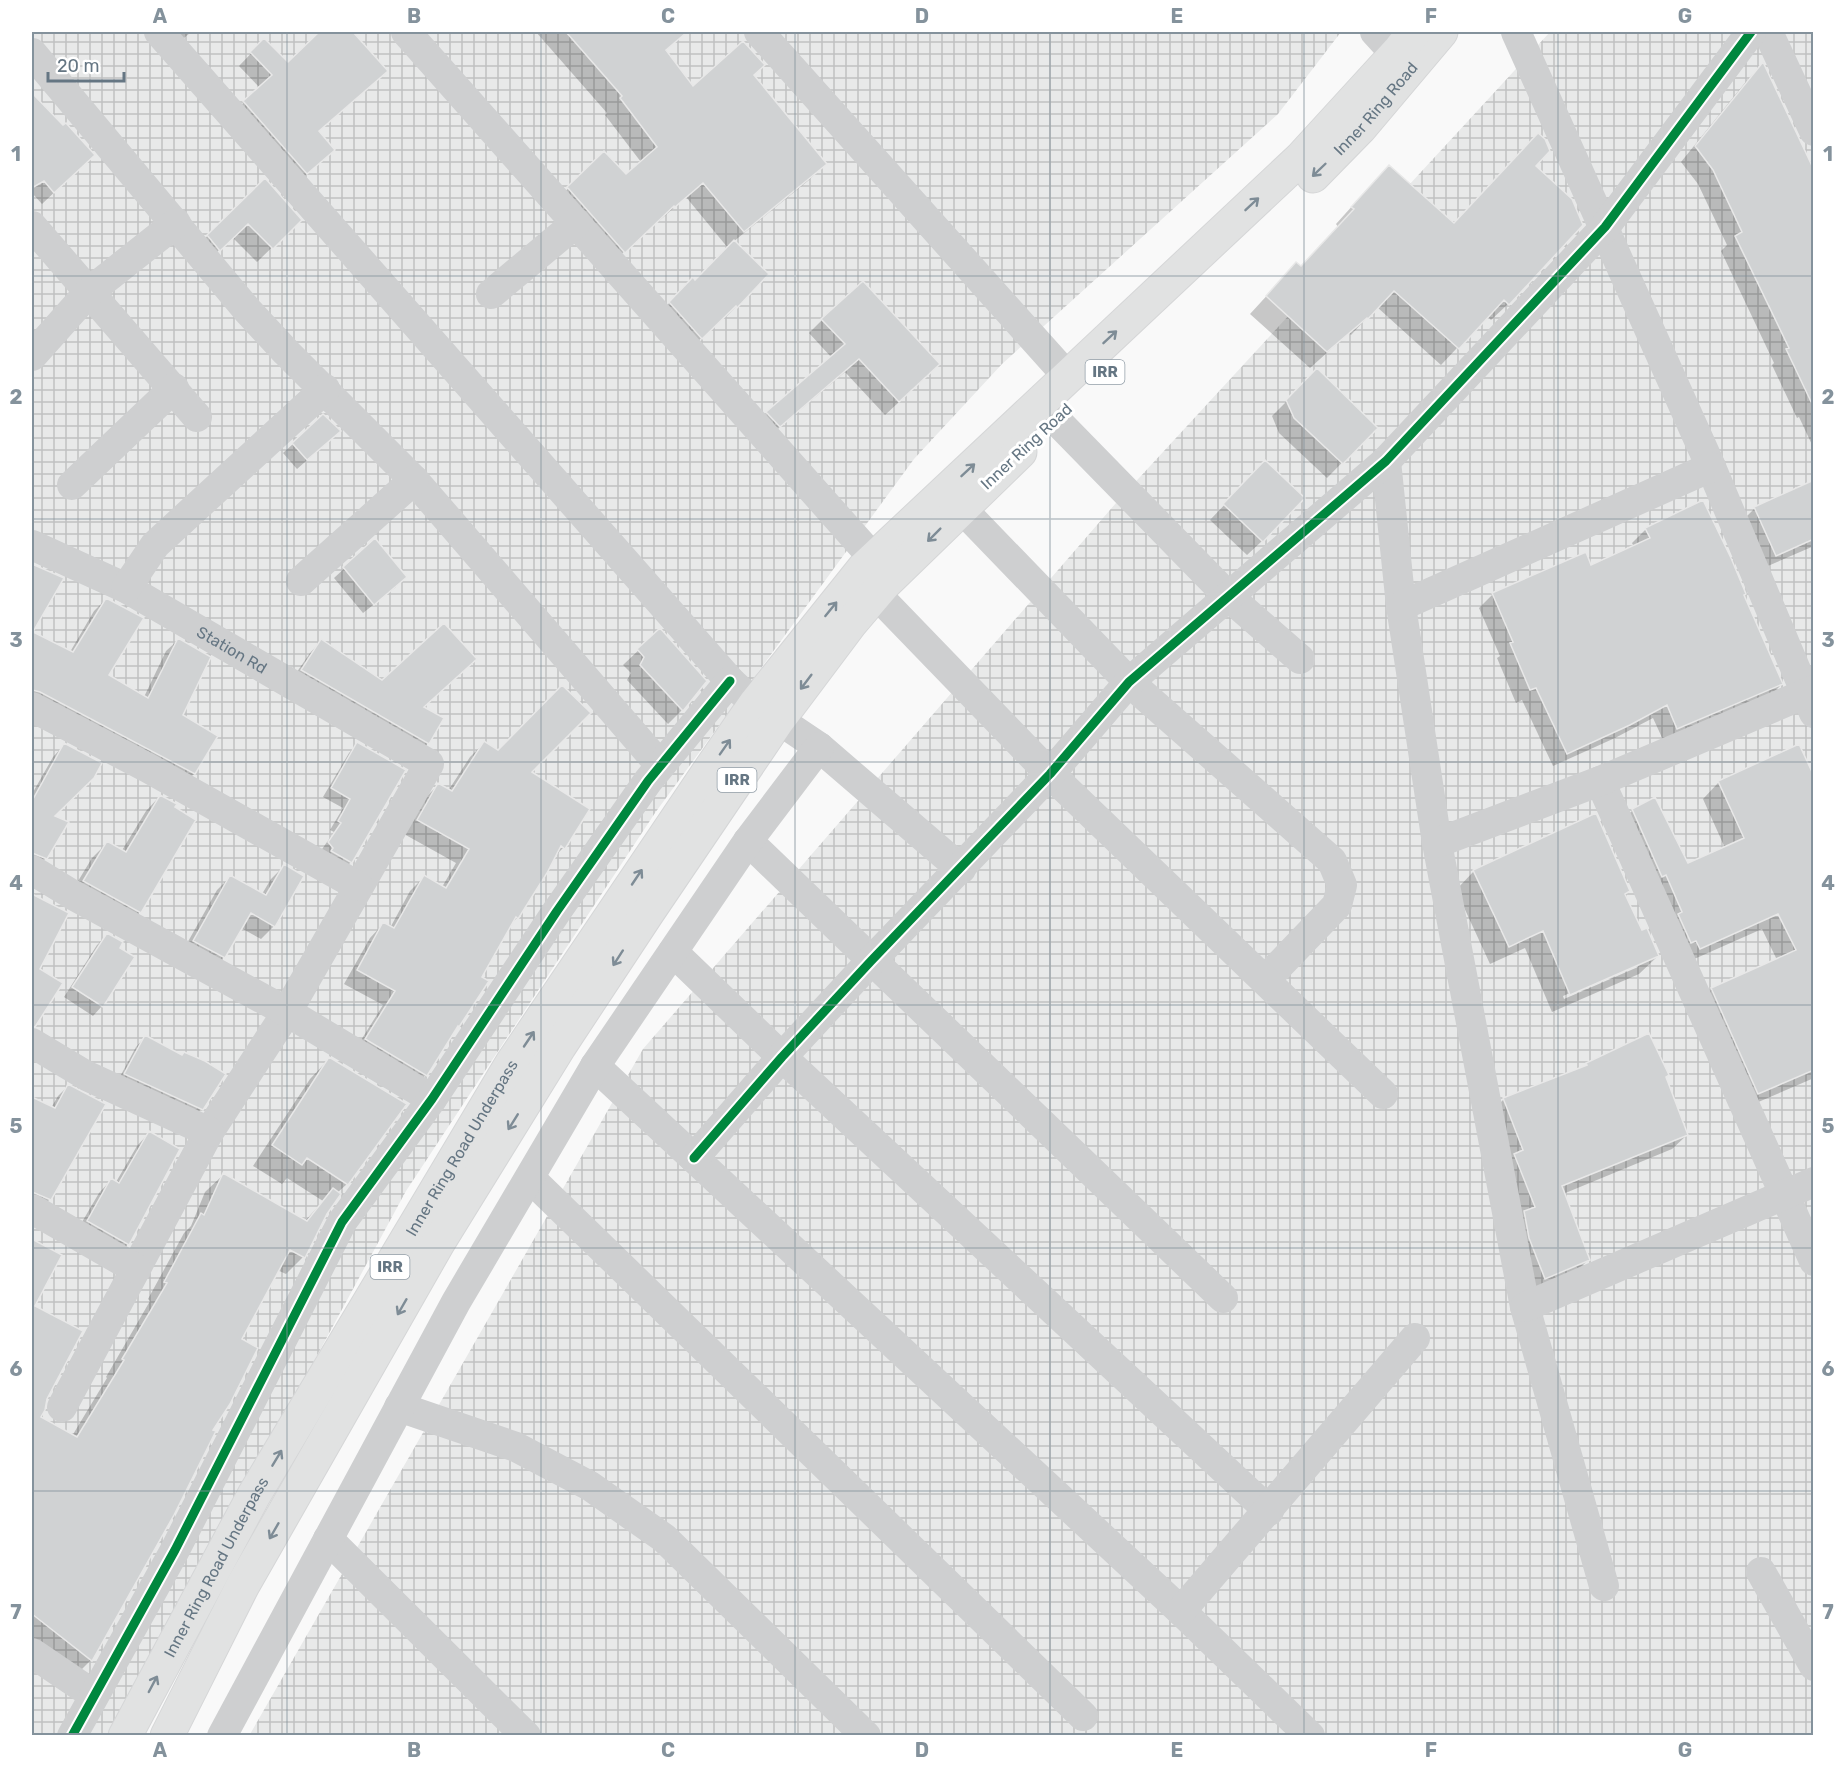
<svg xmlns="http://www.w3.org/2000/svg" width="1845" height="1767" viewBox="0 0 1845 1767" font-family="Rubik,sans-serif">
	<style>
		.industrial { fill: url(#industrial-grid) }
		.shadow { fill: #0003; fill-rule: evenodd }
		.building { fill: #d0d2d3; stroke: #e8e8e8; stroke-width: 1.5 }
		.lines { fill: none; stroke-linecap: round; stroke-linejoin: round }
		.major-casing { stroke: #d5d6d7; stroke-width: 35 }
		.minor { stroke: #cecfd0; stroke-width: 30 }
		.major { stroke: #e1e2e2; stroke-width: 33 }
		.cycleway-casing { stroke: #fff; stroke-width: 13 }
		.cycleway { stroke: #00873e; stroke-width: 9 }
		.oneway { stroke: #7e8c96 }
		.grid { fill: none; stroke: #84929c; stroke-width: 1.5; stroke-opacity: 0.55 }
		.labels { text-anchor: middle; stroke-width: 6; stroke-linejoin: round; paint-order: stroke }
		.shield { fill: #fff; stroke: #939fa8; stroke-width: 1.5 }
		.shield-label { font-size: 15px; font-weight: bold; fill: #657683 }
		.street-label { font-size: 16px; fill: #657683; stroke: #fff }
		.neatline { fill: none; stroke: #84929c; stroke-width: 2 }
		.grid-label { font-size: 20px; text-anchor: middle; font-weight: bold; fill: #84929c }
	</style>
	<defs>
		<pattern id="industrial-grid" width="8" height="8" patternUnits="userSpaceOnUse" patternTransform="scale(1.5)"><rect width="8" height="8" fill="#e8e9e9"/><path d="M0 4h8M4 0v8" fill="none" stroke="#c0c1c2"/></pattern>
	</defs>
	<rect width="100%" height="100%" fill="#f9f9f9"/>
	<path class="industrial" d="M32,32H1341L1278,114L1002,364L914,459L655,813L406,1191L112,1735L32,1736Z
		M1550,32H1813V1735L249,1736L643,1049L1116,503Z"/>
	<path class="shadow" d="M162,32H191L176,45Z
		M321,32H350L386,71L318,132L321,162L294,185L231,114L260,88L239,66L264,40L288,64Z
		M536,32H686L665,51L693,88L752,75L825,164L809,180L733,242L767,274L727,316L725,315L691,348L660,312L693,280L695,282L728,248L686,197L658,222L657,220L608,267L552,204L604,154L626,176L641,162L605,115L607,113Z
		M1763,65L1814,175V449L1799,417L1797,418L1772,365L1774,363L1721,251L1727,245L1698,184L1681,162L1748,79Z
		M32,95L63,127L81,167L42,204L32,193Z
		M1534,166L1508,304L1491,320L1487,316L1441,365L1377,307L1351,335L1349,333L1310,368L1250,314L1296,264L1300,268L1338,227L1336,224L1372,184L1454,225Z
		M265,180L300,220L257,262L232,237L205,264L193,250Z
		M822,320L925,378L885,415L845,372L766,439L754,426L832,358L809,333Z
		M1317,371L1376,428L1327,478L1279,433L1272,416Z
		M329,441L297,469L283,453L293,444Z
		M1251,477L1262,541L1247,555L1210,520Z
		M1814,482V546L1761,569L1740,523L1755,508Z
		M1646,529L1742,595L1782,684L1768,698L1664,742L1653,718L1615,738L1553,766L1522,700L1516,703L1497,658L1500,656L1479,608L1493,594L1590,567L1634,547L1632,543Z
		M375,540L396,587L363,613L334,578Z
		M32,565L61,579L32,632Z
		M106,599L107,675L144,697L166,651L178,640L181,715L216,736L194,774L182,785L32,705V632L70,652L94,611Z
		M660,630L682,710L668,724L627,680L631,673L623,665Z
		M321,641L423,708L428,743L417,755L290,682L310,653Z
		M484,743L530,772L563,848L554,857L517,918L510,925L452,1032L426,1075L412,1088L353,1053L383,1005L344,984L370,938L383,924L390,928L410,891L424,877L442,887L456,863L404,834L425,798L438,785L448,791L470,757Z
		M357,744L351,862L342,871L320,852L334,832L330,830L343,808L323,797L349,753Z
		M64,745L46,858L34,870L32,868V794L53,757Z
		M1798,746L1814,1017V1078L1742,1109L1696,1005L1712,989L1777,960L1762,929L1683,964L1616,826L1632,811L1654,800L1687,865L1725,848L1703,799L1718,783Z
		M160,796L140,912L125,926L69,896L92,858L107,843L121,852L146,811Z
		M284,866L274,926L261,939L241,928L224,957L210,970L181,954L217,890L230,877L262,894L271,879Z
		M1474,871L1629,891L1624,896L1642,932L1658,956L1639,974L1552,1012L1525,948L1490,964L1456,890ZM1638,964V967L1564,999L1563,996Z
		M32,905L62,923L41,964L32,974Z
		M107,935L102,1006L93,1016L64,997L97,945Z
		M40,970L34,1026L32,1028V978Z
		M145,1037L201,1109L192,1119L116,1084L136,1047Z
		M329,1059L347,1184L337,1193L303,1257L286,1274L277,1270L240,1339L172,1514L91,1660L73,1678L32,1645V1240L60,1256L33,1306L45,1398L39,1418L72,1436L107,1378L106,1377L150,1301L148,1299L184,1233L191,1226L205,1192L223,1175L305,1221L323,1201L287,1178L282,1184L253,1166L310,1079Z
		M1587,1064L1664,1078L1687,1135L1672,1149L1563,1194L1588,1260L1574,1274L1531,1292L1490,1113L1504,1099L1582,1069Z
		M68,1086L50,1199L40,1209L32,1205V1151L36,1143L32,1141V1099L51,1108L58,1096Z
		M149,1133L128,1244L115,1257L75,1234L99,1193L111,1180L116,1182L137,1146Z"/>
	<path class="building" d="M319,32H353L388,71L319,131L335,150L307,174L243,101L272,75L250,52L264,38L288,62Z
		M566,32H687L666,50L693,86L743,41L765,65L754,75L827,164L744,232L703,183L675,207L674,206L625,253L567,187L604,151L626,174L657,147L620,98L622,96Z
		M1763,62L1814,170V408L1786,349L1789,348L1735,236L1742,232L1713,170L1695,146Z
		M32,93L63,125L66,123L95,155L54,193L44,181L32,188Z
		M1538,133L1545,139L1550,151L1536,166L1572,199L1583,225L1509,305L1504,300L1459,349L1394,291L1368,319L1367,318L1327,352L1266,296L1296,262L1301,266L1354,209L1351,207L1389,165L1454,223Z
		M265,178L302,220L273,249L248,224L220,251L207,235Z
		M734,240L769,274L737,308L736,306L702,339L669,302L693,277L695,280Z
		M863,281L940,364L899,402L859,359L780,427L766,412L845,344L821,319Z
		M1317,368L1378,428L1343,464L1294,418L1286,400Z
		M323,414L341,431L307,460L292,443Z
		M1265,460L1305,498L1263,542L1223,504Z
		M1814,480V539L1776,556L1754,507Z
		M1703,500L1731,558L1746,594L1744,595L1783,684L1677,729L1667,705L1630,725L1567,754L1536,688L1530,690L1510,643L1513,642L1492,593L1586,552L1591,565L1650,538L1645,528Z
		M375,538L407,577L374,605L343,567Z
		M32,564L64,578L33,632L73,652L106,598L144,618L109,675L148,698L178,638L211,657L183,715L218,736L195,774L40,692L32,690Z
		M444,623L477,659L424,707L444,718L429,744L301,670L321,639L382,680Z
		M660,628L707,681L683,711L640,665L644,657L637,649Z
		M562,685L591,713L532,772L590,809L565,849L561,846L547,873L518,919L516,917L482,977L489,981L459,1027L458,1026L427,1076L365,1039L395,991L357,970L383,922L394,928L424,875L446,888L469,849L417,820L438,783L452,791L484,741L498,750Z
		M357,742L406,770L352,863L331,851L333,848L328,842L341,823L338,821L350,799L331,788Z
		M64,743L102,763L94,778L55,816L69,822L47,859L32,853V801Z
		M1799,744L1814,776V1070L1758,1094L1711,988L1796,950L1778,914L1700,949L1696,941L1691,943L1678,914L1682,912L1666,875L1662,877L1632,809L1655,797L1688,863L1744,838L1718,781Z
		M160,795L177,804L175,807L196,820L141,913L83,881L107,841L126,852Z
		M1596,813L1630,891L1625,894L1642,930L1647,928L1659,956L1570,995L1543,931L1509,947L1473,870Z
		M284,864L304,876L275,927L251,913L225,958L193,941L230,875L266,895Z
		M32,894L69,913L40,969L63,983L35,1027L32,1026Z
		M107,933L123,942L120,948L135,957L103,1007L72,987Z
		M1649,1033L1669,1075L1666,1077L1688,1135L1562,1186L1590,1260L1545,1279L1529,1238L1524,1211L1535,1207L1514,1154L1523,1150L1503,1098L1587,1065L1586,1063Z
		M145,1035L182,1055L184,1052L205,1061L226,1074L203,1110L124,1074Z
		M329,1057L407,1104L348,1185L307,1158L302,1165L272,1145Z
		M68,1084L106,1104L51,1200L32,1192V1097L55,1108Z
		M149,1131L180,1149L129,1245L87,1221L111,1178L119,1183Z
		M223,1173L307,1221L333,1188L341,1194L327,1214L305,1258L290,1250L242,1339L258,1348L230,1404L213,1430L216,1431L174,1515L92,1661L32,1614V1239L62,1255L35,1306L83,1331L47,1399L45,1410L41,1417L77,1437L124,1360L122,1359L167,1283L164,1282L201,1213L204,1215Z"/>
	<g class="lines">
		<g class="major-casing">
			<g id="major">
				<path id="s2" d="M1313,176L1360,128L1441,32"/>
				<path id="s3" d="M125,1736L254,1495L478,1120L512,1063L711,768L755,704L864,568L1301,158L1398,52L1414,32"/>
				<path d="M167,1736L243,1585L438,1243L559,1047L648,912L778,720L850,624L885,583L1020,452"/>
			</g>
		</g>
		<g class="minor">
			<path d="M159,32L730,681L755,704L819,747L961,869"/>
			<path d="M406,32L874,559"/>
			<path d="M759,32L1068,377"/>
			<path d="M1375,32L1396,55"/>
			<path d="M1516,32L1711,467L1814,713"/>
			<path d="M1768,32L1814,131"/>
			<path d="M32,53L248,311L286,352L414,480L660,765"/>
			<path d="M32,226L197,417"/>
			<path d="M491,294L576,223"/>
			<path d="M32,356L89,292L176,223"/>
			<path d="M1055,419L1229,597L1300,659"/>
			<path d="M1386,461L1401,606L1437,843L1525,1307L1604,1586"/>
			<path d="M72,485L174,388"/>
			<path d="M961,508L1129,682L1332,861L1342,885L1337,905L1265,980"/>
			<path id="s1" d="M32,545L126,588L429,764L287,1012L209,1132L62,1407"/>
			<path d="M301,581L414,480"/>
			<path d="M126,588L155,545L325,389"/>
			<path d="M876,594L1050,774L1383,1094"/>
			<path d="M1401,606L1711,467"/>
			<path d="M32,707L148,768L358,886"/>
			<path d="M1600,781L1814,1261"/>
			<path d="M748,841L1223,1298"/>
			<path d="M1437,843L1600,781L1814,690"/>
			<path d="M32,870L73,895L287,1012L432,1099"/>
			<path d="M673,952L782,1057L1269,1511"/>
			<path d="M32,1043L87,1076L209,1132"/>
			<path d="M595,1066L1181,1611L1310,1736"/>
			<path d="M694,1158L782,1057L871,961L1050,774L1129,682L1386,461L1605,227L1751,32"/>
			<path d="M530,1178L1083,1716"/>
			<path d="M32,1209L136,1269"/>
			<path d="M1525,1307L1814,1182"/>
			<path d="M399,1407L516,1447L590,1486L664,1538L866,1736"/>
			<path d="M328,1539L526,1736"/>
			<path d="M1761,1572L1814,1666"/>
			<path d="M1181,1611L1415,1338"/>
			<path d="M32,1653L94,1695"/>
			<path d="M72,1736L175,1550L342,1222L432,1099L557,911L648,781L730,681"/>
			<path d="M222,1736L456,1302L595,1066L748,841L819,747"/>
		</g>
		<use href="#major" class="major"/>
		<g class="cycleway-casing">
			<path id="cycleway" d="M694,1158L782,1057L871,961L1050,774L1129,682L1386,461L1605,227L1751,32
				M72,1736L175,1550L342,1222L432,1099L557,911L648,781L730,681"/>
		</g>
		<use href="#cycleway" class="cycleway"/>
	</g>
	<defs><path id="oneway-shaft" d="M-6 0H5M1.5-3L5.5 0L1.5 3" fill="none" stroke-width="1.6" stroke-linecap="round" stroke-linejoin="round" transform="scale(1.5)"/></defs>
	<g class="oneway">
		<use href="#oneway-shaft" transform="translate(1319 170) rotate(136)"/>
		<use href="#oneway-shaft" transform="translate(1252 204) rotate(-43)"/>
		<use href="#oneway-shaft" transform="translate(1110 337) rotate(-43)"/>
		<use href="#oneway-shaft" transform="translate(968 470) rotate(-43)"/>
		<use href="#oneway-shaft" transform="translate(934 535) rotate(135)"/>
		<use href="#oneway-shaft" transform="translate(831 609) rotate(-51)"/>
		<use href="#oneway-shaft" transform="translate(806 682) rotate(127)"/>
		<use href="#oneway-shaft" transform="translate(725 747) rotate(-55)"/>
		<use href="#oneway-shaft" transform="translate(637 877) rotate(-56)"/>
		<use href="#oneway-shaft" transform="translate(618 958) rotate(123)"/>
		<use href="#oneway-shaft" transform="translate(529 1039) rotate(-56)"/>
		<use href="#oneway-shaft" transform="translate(513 1122) rotate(122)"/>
		<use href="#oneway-shaft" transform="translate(402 1307) rotate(120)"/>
		<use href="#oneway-shaft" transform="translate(277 1458) rotate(-59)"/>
		<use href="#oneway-shaft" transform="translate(274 1531) rotate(120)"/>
		<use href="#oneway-shaft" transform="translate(153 1684) rotate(-62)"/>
	</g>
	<path class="grid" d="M287,32V1736M541,32V1736M795,32V1736M1050,32V1736M1304,32V1736M1558,32V1736M32,276H1814M32,519H1814M32,762H1814M32,1005H1814M32,1248H1814M32,1491H1814"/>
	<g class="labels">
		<g class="shield">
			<rect x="1085.5" y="360" width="39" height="24" rx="4.5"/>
			<rect x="717.5" y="768" width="39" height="24" rx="4.5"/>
			<rect x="370.5" y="1255" width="39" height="24" rx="4.5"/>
		</g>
		<g class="shield-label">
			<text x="1105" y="377">IRR</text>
			<text x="737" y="785">IRR</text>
			<text x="390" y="1272">IRR</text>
		</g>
		<g class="street-label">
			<text dy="6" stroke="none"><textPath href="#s2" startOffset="92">Inner Ring Road</textPath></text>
			<text transform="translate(1026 446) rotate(-43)" y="6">Inner Ring Road</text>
			<text dy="6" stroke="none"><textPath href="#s1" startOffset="226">Station Rd</textPath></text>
			<text dy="6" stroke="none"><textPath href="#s3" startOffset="678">Inner Ring Road Underpass</textPath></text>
			<text dy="6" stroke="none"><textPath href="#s3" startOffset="192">Inner Ring Road Underpass</textPath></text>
		</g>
	</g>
	<rect width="1845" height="1767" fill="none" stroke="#ffffff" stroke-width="66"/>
	<path d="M48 72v9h76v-9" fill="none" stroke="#657683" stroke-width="3"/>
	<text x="57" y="72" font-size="18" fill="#657683" stroke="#ffffff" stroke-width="4.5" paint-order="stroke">20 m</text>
	<rect x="33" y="33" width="1779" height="1701" class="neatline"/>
	<g class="grid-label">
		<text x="160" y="23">A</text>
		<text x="414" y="23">B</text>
		<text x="668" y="23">C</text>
		<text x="922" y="23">D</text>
		<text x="1177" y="23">E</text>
		<text x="1431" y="23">F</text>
		<text x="1685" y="23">G</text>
		<text x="16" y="161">1</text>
		<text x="1828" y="161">1</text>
		<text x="16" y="404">2</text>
		<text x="1828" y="404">2</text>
		<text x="16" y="647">3</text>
		<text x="1828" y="647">3</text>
		<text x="16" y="890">4</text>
		<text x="1828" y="890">4</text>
		<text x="16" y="1133">5</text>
		<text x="1828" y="1133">5</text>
		<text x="16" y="1376">6</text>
		<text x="1828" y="1376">6</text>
		<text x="16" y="1619">7</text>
		<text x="1828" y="1619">7</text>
		<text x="160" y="1757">A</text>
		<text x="414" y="1757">B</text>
		<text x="668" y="1757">C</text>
		<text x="922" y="1757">D</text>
		<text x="1177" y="1757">E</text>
		<text x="1431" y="1757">F</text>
		<text x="1685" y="1757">G</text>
	</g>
</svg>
